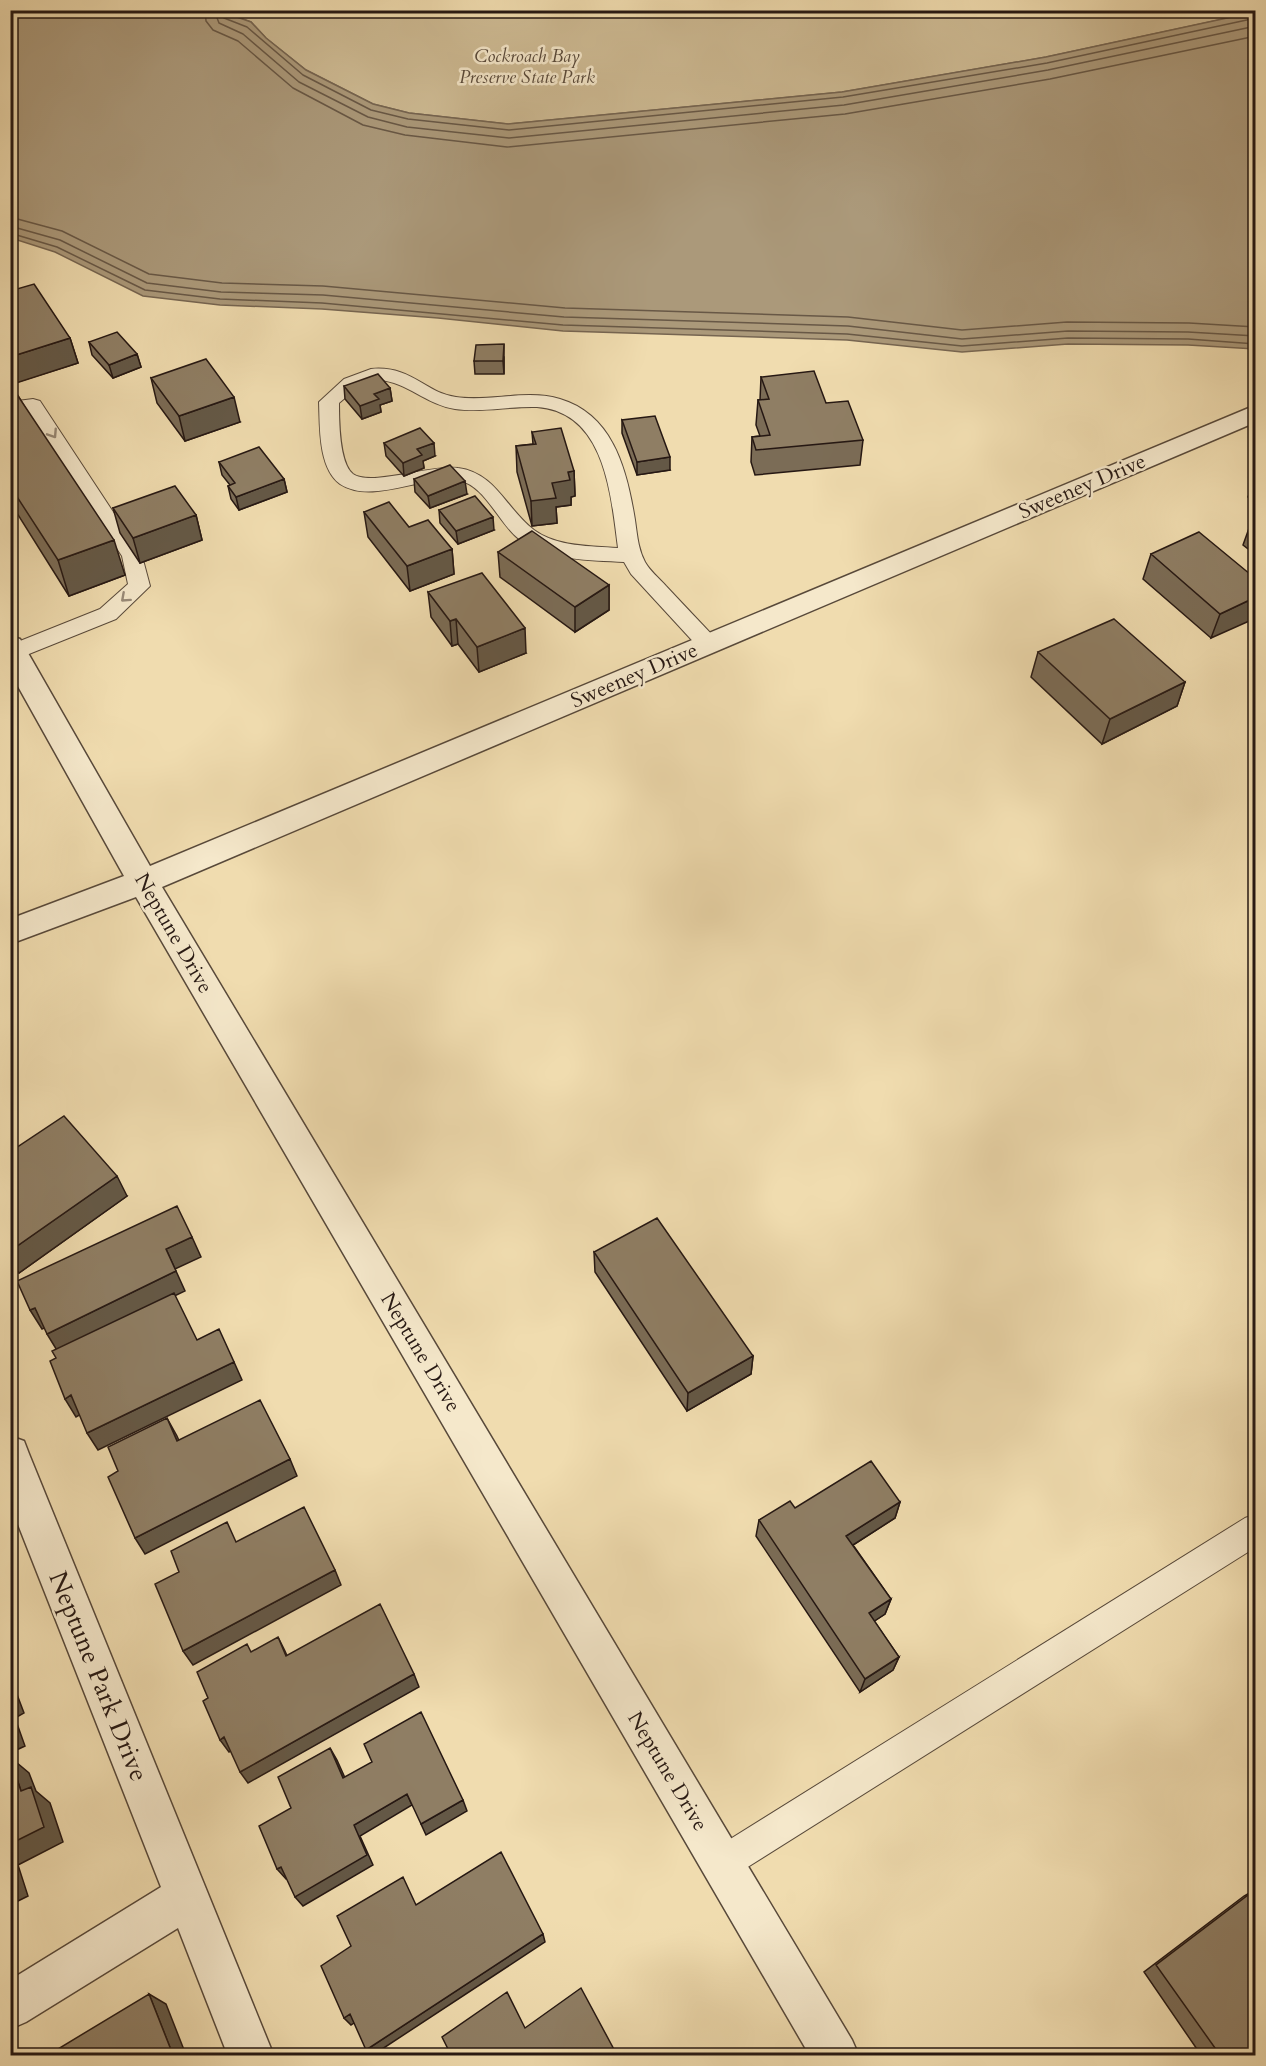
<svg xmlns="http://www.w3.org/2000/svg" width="1266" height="2066" viewBox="0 0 1266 2066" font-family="Cardo,serif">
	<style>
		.green { fill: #cebb94; stroke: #7a6a54; stroke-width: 1.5 }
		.water { fill: #ab997a; stroke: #766551; stroke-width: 1.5 }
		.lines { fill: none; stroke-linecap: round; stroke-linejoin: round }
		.shore { stroke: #685846; stroke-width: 1.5 }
		.service-casing { stroke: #58493a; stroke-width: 2 }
		.minor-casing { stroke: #58493a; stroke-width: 3 }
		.service { fill: #f5e8cb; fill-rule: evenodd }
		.minor { fill: #f5e8cb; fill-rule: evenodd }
		.wall { fill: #7b6c56; stroke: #261813; stroke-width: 1.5 }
		.shaded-wall { fill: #645846; stroke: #261813; stroke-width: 1.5 }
		.building { fill: #8f7e64; stroke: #261813; stroke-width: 1.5 }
		.oneway { stroke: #988a78 }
		.labels { text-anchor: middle; stroke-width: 5; stroke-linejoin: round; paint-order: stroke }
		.far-park-label { font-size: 18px; font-style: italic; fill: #58493a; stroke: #f5e8cb }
		.street-label { font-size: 21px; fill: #261813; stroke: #f5e8cb }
		.near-street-label { font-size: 26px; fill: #261813; stroke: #f5e8cb }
	</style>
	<rect width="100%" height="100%" fill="#f0dcaf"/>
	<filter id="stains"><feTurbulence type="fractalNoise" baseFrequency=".00333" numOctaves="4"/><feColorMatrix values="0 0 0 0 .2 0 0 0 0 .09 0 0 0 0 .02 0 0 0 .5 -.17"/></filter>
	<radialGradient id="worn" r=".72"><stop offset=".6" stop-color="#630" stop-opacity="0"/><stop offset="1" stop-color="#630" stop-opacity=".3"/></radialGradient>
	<path class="green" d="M1255,10L1256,12L1046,57L842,92L508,124L409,113L373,104L306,70L266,38L251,22L220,11Z"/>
	<path class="water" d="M11,10L220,11L251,22L266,38L306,70L373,104L409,113L508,124L842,92L1046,57L1255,12V349L1188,345L1068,344L962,352L847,340L563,331L438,318L322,309L220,305L143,296L55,252L11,238Z"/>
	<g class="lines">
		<path class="shore" d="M205,10L206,21L213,30L238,41L293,88L363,125L405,135L507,147L845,114L1050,79L1256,36
			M214,10L219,23L243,34L299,82L368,117L407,127L509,138L844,105L1048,70L1256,26
			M221,10L224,18L247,27L303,75L371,110L408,119L509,130L843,97L1047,63L1256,18
			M10,217L62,231L149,274L222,283L323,286L565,308L848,317L962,330L1067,322L1189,323L1256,327
			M10,226L60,240L147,283L221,292L323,295L564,317L848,326L962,339L1068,331L1188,332L1256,336
			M10,233L57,247L145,290L220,299L322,303L563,325L847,334L962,346L1068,338L1188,339L1256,344"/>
		<g class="service-casing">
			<path id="service" d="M371,369C411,365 425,393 456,397C490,402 526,389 560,399C611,414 626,466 634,514C637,530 637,547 645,562C650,571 659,578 666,586C682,603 699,621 716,639L719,644L716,649L708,652L700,649L631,574L624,562C591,560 547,561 519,539C498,523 485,484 457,480C422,475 372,505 340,484C318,468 320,426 319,402L344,379ZM379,380C407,382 427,405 455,409C482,413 510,406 537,407C606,412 611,496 618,548C591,546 557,547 534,530C506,509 496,473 458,468C433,464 371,487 353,474C339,463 339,420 339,403L358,387Z
				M33,399L40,401L142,556L150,586L116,619L14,660L10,659V645L100,609L128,584L122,556L28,412L10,414V402Z
				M1256,1514V1547L735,1875L723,1880L711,1875L706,1863L711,1851L1245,1518Z"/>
		</g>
		<g class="minor-casing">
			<path id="minor" d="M1256,405V422L162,887L852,2040L859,2056H810L136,897L10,944V919L124,876L10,672V636L20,639L150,866Z
				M10,1436L24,1441L29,1454L274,2056H228L178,1928L26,2022L10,2029V1980L161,1887L10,1504Z"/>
		</g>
		<use href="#service" class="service"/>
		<use href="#minor" class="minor"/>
	</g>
	<path class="wall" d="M10,291L70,338L78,363L11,384L125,575L69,596L10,502Z
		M89,342L137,354L141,367L113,378L92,355Z
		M504,357V374H475L474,361Z
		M761,377L826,403L863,440L860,465L755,475L751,462L752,437L760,436L756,425L758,400H760Z
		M151,378L240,422L185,441L157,403Z
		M344,386L390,388L392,401L380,405L381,412L362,419L345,399Z
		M622,420L670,470L637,475L622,433Z
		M532,432L574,471L575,496L571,497V505L556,507L557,523L532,526L517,472L516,446L533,444Z
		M384,443L435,456L423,461L424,468L404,476L386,456Z
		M219,462L284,479L287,492L239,510L231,499L228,486L230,485L222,475Z
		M1256,476V502L1248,497Z
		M414,479L467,494L430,508L415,492Z
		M113,508L196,515L202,540L140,563L120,533Z
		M439,510L494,530L458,544L440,523Z
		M364,512L409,527L452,549L454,574L410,591L368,537Z
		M1256,518V555L1243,545L1252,520Z
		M498,552L609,585V610L575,632L500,577Z
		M1151,554L1256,579L1211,638L1143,579Z
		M428,592L526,653L479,672L458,644L452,646L431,617Z
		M1038,652L1185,682L1177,706L1102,744L1031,677Z
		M10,1152L127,1196L19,1273L10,1263Z
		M594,1252L753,1356L751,1374L687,1411L595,1272Z
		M900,1502L895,1518L853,1545L891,1599L885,1614L874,1621L899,1657L893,1670L860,1692L756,1536L759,1520L795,1508Z
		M1256,1889V2055H1201L1144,1972L1244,1896Z"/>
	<path class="shaded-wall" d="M70,338L78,363L10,385V357Z
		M504,344V374L503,361Z
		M137,354L141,367L113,378L109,365Z
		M390,388L392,401L380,405L381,412L362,419L360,406L374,394Z
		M234,397L240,422L185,441L179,416Z
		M434,443L435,456L423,461L424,468L404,476L403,463L417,449Z
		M670,457V470L637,475V462Z
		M574,471L575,496L571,497V505L556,507L557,523L532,526L531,501L552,483L568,472Z
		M284,479L287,492L239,510L236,497Z
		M465,481L467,494L430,508L428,496Z
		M196,515L202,540L140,563L133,538Z
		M493,517L494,530L458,544L456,531Z
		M114,540L125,575L69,596L58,560Z
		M452,549L454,574L410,591L407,566Z
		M609,585V610L575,632V607Z
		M1256,597V618L1211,638L1220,614Z
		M456,619L458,644L452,646L450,621Z
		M525,628L526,653L479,672L477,647Z
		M1185,682L1177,706L1102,744L1110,719Z
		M117,1176L127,1196L19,1273L10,1260V1251Z
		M192,1237L201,1257L175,1269L166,1249Z
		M176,1271L185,1291L58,1352L47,1334Z
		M35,1308L47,1327L42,1329L30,1310Z
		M753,1356L751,1374L687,1411L688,1393Z
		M234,1362L242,1380L98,1450L87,1433Z
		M71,1395L83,1413L76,1417L65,1399Z
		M167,1418L177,1436L187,1459L177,1441Z
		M290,1459L297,1476L145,1554L135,1538Z
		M900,1502L895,1518L842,1552L846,1536Z
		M335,1570L341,1585L193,1665L183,1651Z
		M891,1599L885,1614L864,1628L869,1613Z
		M278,1637L285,1651L293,1670L286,1656Z
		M899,1657L893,1670L860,1692L865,1679Z
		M414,1674L419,1687L248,1783L240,1772Z
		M10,1676L24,1713L15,1718L25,1746L10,1753Z
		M224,1737L233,1750L229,1752L220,1740Z
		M330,1748L337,1760L350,1789L343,1778Z
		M10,1757L29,1773L36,1791L50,1803L63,1842L18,1865L28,1896L10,1905V1844L21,1791Z
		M407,1794L412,1805L360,1836L373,1865L303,1906L295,1897L354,1825Z
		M463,1800L467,1811L426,1835L421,1824Z
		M281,1867L289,1876L286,1879L277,1869Z
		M543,1934L545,1942L373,2055L366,2050Z
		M149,1994L166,2004L186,2055H173Z
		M350,2014L357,2021L351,2025L344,2018Z"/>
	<path class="building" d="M34,284L70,338L10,357V291Z
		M117,332L137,354L109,365L89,342Z
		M504,344L503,361H474L476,345Z
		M206,359L234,397L179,416L151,378Z
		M814,371L826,403L848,401L863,440L756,450L752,437L770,435L758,400L769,399L761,377Z
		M378,374L390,388L374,394L379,399L360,406L344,386Z
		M10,384L114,540L58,560L10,486Z
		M655,416L670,457L637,462L622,420Z
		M420,428L434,443L417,449L422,455L403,463L384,443Z
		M561,428L574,471L568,472L570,480L552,483L556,498L531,501L516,446L536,444L532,432Z
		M259,447L284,479L236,497L228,486L235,483L219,462Z
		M450,465L465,481L428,496L414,479Z
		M175,486L196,515L133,538L113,508Z
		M475,496L493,517L456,531L439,510Z
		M389,502L409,527L428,520L452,549L407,566L364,512Z
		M532,531L609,585L575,607L498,552Z
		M1199,532L1256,579V597L1220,614L1151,554Z
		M482,573L525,628L477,647L456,619L450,621L428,592Z
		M1114,619L1185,682L1110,719L1038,652Z
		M64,1116L117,1176L10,1251V1152Z
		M177,1206L192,1237L166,1249L176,1271L47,1334L35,1308L30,1310L17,1281Z
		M657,1218L753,1356L688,1393L594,1252Z
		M174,1293L197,1340L219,1329L234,1362L87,1433L71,1395L65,1399L50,1361L56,1358L52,1351Z
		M260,1400L290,1459L135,1538L108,1477L118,1471L108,1447L167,1418L177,1441Z
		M871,1461L900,1502L846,1536L891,1599L869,1613L899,1657L865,1679L759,1520L790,1501L795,1508Z
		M304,1507L335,1570L183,1651L155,1584L179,1572L171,1551L227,1522L236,1542Z
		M380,1604L414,1674L240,1772L224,1737L220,1740L203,1701L208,1698L197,1672L247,1644L251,1652L278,1637L286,1656Z
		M421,1712L463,1800L421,1824L407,1794L354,1825L367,1855L295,1897L281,1867L277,1869L259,1826L291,1808L278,1777L330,1748L343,1778L372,1762L364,1744Z
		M10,1759L21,1791L31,1787L44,1827L10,1844Z
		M501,1852L543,1934L366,2050L350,2014L344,2018L321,1966L351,1946L337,1916L403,1877L416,1905Z
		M1256,1889V2055H1220L1156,1965Z
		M581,1988L617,2055H451L442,2037L507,1992L525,2028Z
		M149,1994L173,2055H48Z"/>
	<defs><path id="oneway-chevron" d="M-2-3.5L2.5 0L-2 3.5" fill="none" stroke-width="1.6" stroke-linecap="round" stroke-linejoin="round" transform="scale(1.5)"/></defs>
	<g class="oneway">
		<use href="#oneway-chevron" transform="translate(53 434) rotate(57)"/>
		<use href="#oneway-chevron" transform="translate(125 598) rotate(138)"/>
	</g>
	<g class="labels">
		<g class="far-park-label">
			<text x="527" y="62">Cockroach Bay<tspan x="527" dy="21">Preserve State Park</tspan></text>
		</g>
		<g class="street-label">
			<text transform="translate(1082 486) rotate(-23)" y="7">Sweeney Drive</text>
			<text transform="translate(634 675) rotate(-23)" y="7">Sweeney Drive</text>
			<text transform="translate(174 933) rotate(60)" y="7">Neptune Drive</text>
			<text transform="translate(421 1352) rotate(59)" y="7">Neptune Drive</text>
			<text transform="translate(668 1771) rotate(59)" y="7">Neptune Drive</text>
		</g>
		<g class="near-street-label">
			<text transform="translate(99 1676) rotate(68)" y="9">Neptune Park Drive</text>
		</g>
	</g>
	<rect width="1266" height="2066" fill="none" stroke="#f0dcaf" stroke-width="36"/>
	<rect x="12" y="12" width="1242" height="2042" fill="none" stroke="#261813" stroke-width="3"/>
	<rect x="18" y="18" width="1230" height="2030" fill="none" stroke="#261813" stroke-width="1.5"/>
	<rect width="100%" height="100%" filter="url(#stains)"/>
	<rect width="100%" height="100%" fill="url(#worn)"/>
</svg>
